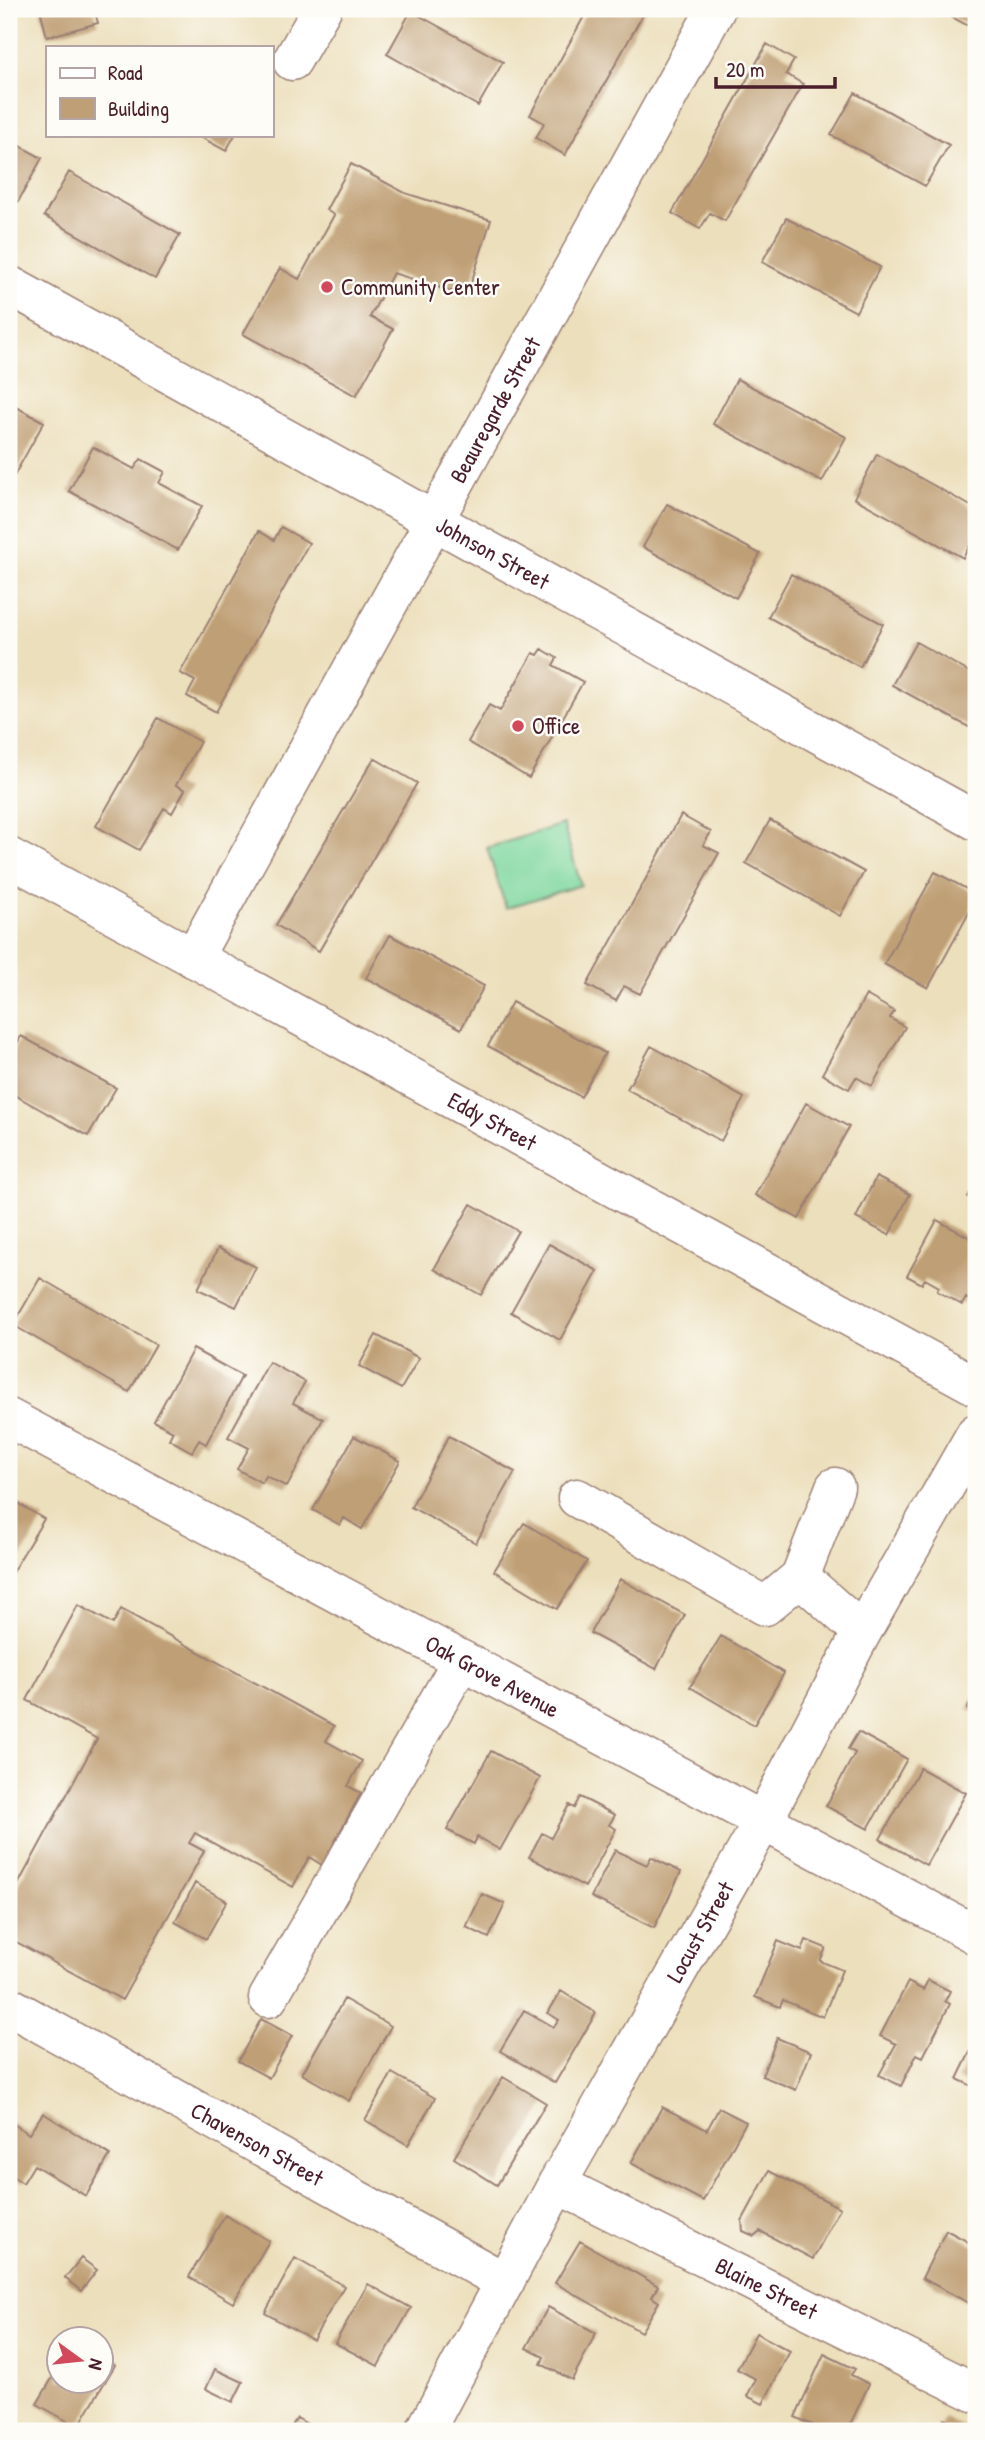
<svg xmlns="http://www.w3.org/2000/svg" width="985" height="2440" viewBox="0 0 985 2440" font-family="'Patrick Hand',sans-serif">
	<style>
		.green { fill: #7ed79d; stroke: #647b64; stroke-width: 2 }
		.building { fill: #bf9f75 }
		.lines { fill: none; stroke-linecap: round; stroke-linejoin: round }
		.minor-casing { stroke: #9b7f74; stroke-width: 41 }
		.minor { stroke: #fff; stroke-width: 38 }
		.poi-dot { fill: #d1495b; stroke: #fdfcf7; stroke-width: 2.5 }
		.labels { text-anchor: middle; stroke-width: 5; stroke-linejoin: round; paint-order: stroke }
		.poi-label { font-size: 23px; fill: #4a1f2b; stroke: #fdfcf7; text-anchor: start }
		.street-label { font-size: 23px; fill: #4a1f2b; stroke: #fdfcf7 }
	</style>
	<rect width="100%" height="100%" fill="#fdfcf7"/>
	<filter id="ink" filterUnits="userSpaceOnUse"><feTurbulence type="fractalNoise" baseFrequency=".0143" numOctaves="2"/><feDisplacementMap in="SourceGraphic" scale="14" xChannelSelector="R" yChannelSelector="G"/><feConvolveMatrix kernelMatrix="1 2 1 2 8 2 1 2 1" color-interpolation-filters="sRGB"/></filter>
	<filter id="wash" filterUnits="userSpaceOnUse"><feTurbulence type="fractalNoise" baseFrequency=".00686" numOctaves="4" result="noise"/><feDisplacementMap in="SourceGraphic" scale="28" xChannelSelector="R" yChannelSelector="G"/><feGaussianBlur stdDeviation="1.57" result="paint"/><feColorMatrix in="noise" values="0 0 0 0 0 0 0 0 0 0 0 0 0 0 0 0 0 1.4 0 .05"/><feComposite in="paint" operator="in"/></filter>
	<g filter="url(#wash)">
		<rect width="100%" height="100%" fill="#ecdfbc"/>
		<path class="green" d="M563,824L581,885L506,908L487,848Z"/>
		<g id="blocks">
			<path class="building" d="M40,9H94L98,23L47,37Z
				M588,9H646L565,155L536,138L544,123L530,115Z
				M944,9H976V30L942,12Z
				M411,11L503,62L478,106L387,54Z
				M767,44L794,60L786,74L803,84L725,221L710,213L700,229L672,213Z
				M855,93L949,145L925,186L831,135Z
				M197,135H235L226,151Z
				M9,140L42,158L18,202L9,197Z
				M351,164L405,193L491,220L467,296L393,273L370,317L393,329L356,396L243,334L280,268L299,279L334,215L326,210Z
				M69,172L180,235L155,279L44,216Z
				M786,218L880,267L856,312L762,262Z
				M737,379L846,437L822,482L713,424Z
				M16,407L44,422L9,485V420Z
				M93,447L134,469L141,459L165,472L159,483L202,506L178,550L69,491Z
				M877,454L976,509V534L963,558L854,498Z
				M667,504L760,554L736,598L643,547Z
				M281,527L309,543L216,712L187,696L195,681L180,673L259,531L274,540Z
				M791,574L883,624L860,667L768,617Z
				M916,642L976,676V731L892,685Z
				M542,649L557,658L553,665L583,682L529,778L468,742L489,705L500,711L533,653L538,655Z
				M158,718L200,742L176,785L185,790L172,813L164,808L139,850L96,826Z
				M374,758L417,783L319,951L276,925Z
				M681,815L711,832L703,845L719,853L640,994L624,986L616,1001L587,985Z
				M770,820L864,872L840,916L746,863Z
				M935,872L976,894V900L928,988L884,964Z
				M390,935L484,986L461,1029L366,978Z
				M866,995L894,1011L890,1018L905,1027L872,1086L856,1077L849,1089L822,1074Z
				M512,1002L605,1053L581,1097L488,1046Z
				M21,1036L116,1088L88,1136L9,1092V1058Z
				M651,1046L744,1098L721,1141L627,1089Z
				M806,1103L849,1127L799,1219L755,1195Z
				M9,1156L15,1160L9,1172Z
				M876,1177L910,1194L889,1235L856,1218Z
				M976,1182V1202L968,1197Z
				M471,1204L518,1231L481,1295L434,1269Z
				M937,1220L976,1241V1304L966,1298L962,1305L937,1291L939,1287L925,1279L922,1284L907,1276Z
				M549,1244L598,1271L560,1340L511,1312Z
				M218,1248L256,1267L236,1307L198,1289Z
				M40,1278L156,1345L129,1392L13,1325Z
				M376,1335L419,1358L401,1389L359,1366Z
				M193,1349L242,1376L206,1444L199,1440L192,1452L169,1439L173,1431L154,1421Z
				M269,1362L305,1382L293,1403L323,1419L287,1487L266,1476L262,1483L237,1469L249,1448L228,1437Z
				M354,1436L400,1461L362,1529L344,1518L340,1525L313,1510Z
				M449,1436L515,1472L476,1543L411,1507Z
				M11,1499L44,1519L11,1574L9,1503Z
				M524,1523L587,1561L557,1609L494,1571Z
				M620,1579L685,1615L656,1669L590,1633Z
				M78,1605L113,1624L121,1609L334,1726L326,1741L362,1761L348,1786L361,1793L322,1865L309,1857L293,1887L195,1833L189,1843L204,1851L122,2000L9,1938V1901L97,1739L27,1700Z
				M721,1636L784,1673L754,1725L690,1687Z
				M976,1693V1714L967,1709Z
				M858,1732L907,1759L868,1829L826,1806L855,1753L848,1749Z
				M491,1751L540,1778L500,1850L477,1837L474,1844L447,1830Z
				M920,1768L966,1793L926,1865L880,1839Z
				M580,1797L615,1815L609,1825L616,1829L585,1887L529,1857L542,1833L551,1838L569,1805L574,1808Z
				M615,1850L647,1865L651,1857L681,1872L654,1928L591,1897Z
				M195,1883L227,1901L206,1939L175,1922Z
				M482,1894L505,1904L489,1938L466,1927Z
				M806,1940L826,1948L820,1961L842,1970L823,2017L783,2000L780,2007L755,1997L778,1941L802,1951Z
				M928,1980L950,1991L945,2001L950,2004L923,2057L917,2054L901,2086L879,2075L896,2044L880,2036L908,1982L923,1990Z
				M561,1991L596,2013L555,2083L500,2051L524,2010L554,2027L559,2020L548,2013Z
				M344,1999L391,2026L349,2101L302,2074Z
				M261,2019L292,2036L269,2078L238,2061Z
				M777,2038L811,2052L796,2090L762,2076Z
				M976,2040V2088L957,2079Z
				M392,2073L435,2098L408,2145L365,2120Z
				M503,2077L546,2103L497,2185L454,2158Z
				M662,2107L707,2130L719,2108L746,2122L703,2201L631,2163Z
				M43,2113L110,2155L86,2196L34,2165L23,2183L9,2174V2121L29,2134Z
				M769,2171L840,2208L813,2259L760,2231L754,2236L743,2231L742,2221Z
				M225,2215L269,2241L233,2303L189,2277Z
				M946,2230L976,2246V2307L922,2278Z
				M580,2241L658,2286L652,2297L659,2302L641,2332L555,2283Z
				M81,2258L97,2270L81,2291L65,2278Z
				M295,2258L344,2286L313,2340L265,2313Z
				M368,2284L411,2308L378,2366L335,2343Z
				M548,2307L596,2333L572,2380L541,2364L544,2357L526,2348Z
				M756,2333L790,2351L763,2404L747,2396L756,2379L737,2369Z
				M824,2354L855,2369L851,2375L869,2384L847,2431H825L795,2417Z
				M102,2357L115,2365L78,2427L37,2404L60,2365V2380H102Z
				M215,2369L243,2382L233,2402L206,2389Z
				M297,2418L319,2431H289Z
				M944,2418L973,2431H938Z"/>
		</g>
	</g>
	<g filter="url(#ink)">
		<use href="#blocks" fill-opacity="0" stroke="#9b7f74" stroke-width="2"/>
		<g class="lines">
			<g class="minor-casing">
				<g id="minor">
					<path d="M292,61L322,9"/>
					<path id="s1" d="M9,285L976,821"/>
					<path id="s2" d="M9,857L976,1386"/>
					<path id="s3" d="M193,958L716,9"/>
					<path id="s4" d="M9,1418L976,1935"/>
					<path d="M577,1498L765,1606L800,1577L862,1632"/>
					<path d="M800,1577L835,1487"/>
					<path d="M268,1998L462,1660"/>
					<path id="s5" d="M9,2006L505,2282"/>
					<path id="s6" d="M557,2184L976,2393"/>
					<path id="s7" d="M425,2431L557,2184L762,1823L862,1632L976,1433"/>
				</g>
			</g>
			<use href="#minor" class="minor"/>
		</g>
	</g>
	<g class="poi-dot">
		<circle cx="327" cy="287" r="7"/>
		<circle cx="518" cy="726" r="7"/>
	</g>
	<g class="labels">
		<g class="poi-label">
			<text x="341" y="295">Community Center</text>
			<text x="532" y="734">Office</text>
		</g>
		<g class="street-label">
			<text dy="8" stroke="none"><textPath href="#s3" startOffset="626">Beauregarde Street</textPath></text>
			<text dy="8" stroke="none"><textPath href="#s1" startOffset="553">Johnson Street</textPath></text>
			<text dy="8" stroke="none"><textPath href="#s2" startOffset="551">Eddy Street</textPath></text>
			<text dy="8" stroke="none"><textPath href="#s4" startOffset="548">Oak Grove Avenue</textPath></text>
			<text dy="8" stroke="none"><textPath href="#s7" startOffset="570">Locust Street</textPath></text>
			<text dy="8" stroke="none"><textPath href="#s5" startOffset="284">Chavenson Street</textPath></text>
			<text dy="8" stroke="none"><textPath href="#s6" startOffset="234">Blaine Street</textPath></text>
		</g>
	</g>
	<rect width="985" height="2440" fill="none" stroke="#fdfcf7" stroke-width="35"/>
	<rect x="46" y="46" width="228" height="91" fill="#fdfcf7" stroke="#b5a4a5" stroke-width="2"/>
	<rect x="60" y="68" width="35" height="10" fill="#ffffff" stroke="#b5a4a5" stroke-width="2"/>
	<text x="108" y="80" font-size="21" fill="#4a1f2b">Road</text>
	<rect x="60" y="98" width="35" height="21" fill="#bf9f75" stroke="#b5a4a5" stroke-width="2"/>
	<text x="108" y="116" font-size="21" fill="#4a1f2b">Building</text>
	<g transform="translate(80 2360) rotate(105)"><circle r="33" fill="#fdfcf7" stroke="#b5a4a5" stroke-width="2"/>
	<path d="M0-5L12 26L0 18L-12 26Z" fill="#d1495b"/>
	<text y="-10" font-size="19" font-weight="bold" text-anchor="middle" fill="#4a1f2b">N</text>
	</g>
	<path d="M716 77v10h119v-10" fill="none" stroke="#4a1f2b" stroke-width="3.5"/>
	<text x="726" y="77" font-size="21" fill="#4a1f2b" stroke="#fdfcf7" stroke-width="5" paint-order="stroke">20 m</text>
</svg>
